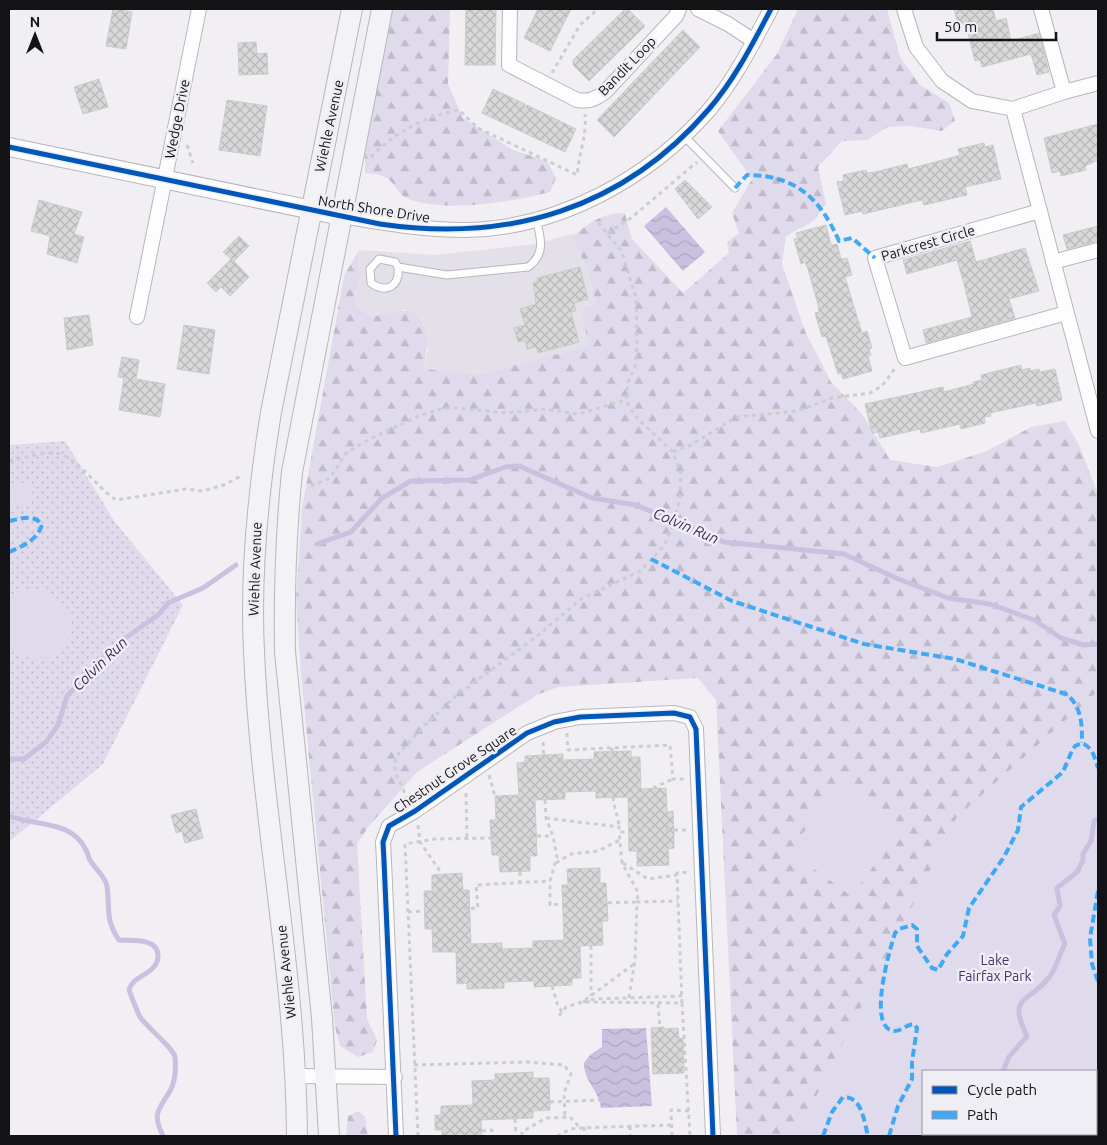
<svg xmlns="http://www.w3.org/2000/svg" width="1107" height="1145" viewBox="0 0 1107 1145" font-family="Ubuntu,sans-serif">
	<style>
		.built { fill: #e3e0ea }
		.grass { fill: url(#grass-dots) }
		.forest { fill: url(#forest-firs); fill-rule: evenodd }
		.park { fill: #e0dbec; fill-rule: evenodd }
		.water { fill: url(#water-waves) }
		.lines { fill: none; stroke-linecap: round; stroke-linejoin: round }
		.stream { stroke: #cac1e0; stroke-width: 5 }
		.building { fill: url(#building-cross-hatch); stroke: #cbcbcc }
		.service-casing { stroke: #b8b6ba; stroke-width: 9 }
		.minor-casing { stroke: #b8b6ba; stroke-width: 16 }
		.tertiary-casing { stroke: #b8b6ba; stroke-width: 20 }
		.secondary-casing { stroke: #b8b6ba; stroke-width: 22 }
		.path { stroke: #cecdce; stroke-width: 3; stroke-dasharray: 4 4; stroke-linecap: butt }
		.service { stroke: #fdfdfd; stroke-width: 7 }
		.minor { stroke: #fdfdfd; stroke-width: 14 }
		.tertiary { stroke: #fdfdfd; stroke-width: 18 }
		.secondary { stroke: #f3f2f6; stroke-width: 20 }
		.quiet { stroke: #3fa9f5; stroke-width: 4; stroke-dasharray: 8 4; stroke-linecap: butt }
		.cycleway-casing { stroke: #f0eef5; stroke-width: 8 }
		.cycleway { stroke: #0057b8; stroke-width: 5 }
		.labels { text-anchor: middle; stroke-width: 5; stroke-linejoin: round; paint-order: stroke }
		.street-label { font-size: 14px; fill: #131214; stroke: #f0eef5 }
		.park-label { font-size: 14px; fill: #473369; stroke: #f0eef5 }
		.water-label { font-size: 15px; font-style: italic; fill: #3d295f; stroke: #f0eef5 }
	</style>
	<defs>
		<pattern id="grass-dots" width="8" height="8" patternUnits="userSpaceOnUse" patternTransform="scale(1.25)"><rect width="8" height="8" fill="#e0dbec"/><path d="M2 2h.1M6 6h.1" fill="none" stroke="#bfbbca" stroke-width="1.8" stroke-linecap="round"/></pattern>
		<pattern id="forest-firs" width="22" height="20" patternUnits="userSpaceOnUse" patternTransform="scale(1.25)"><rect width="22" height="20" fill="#e0dbec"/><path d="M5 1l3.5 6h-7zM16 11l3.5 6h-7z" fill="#bfbbca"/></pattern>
		<pattern id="water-waves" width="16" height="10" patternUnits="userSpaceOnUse" patternTransform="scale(1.25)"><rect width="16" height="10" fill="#cac1e0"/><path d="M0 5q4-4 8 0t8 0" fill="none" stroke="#ada5bf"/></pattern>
		<pattern id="building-cross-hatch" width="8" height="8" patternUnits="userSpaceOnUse" patternTransform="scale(1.25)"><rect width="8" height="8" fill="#d8d8d9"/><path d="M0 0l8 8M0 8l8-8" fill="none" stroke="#b8b8b9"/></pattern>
	</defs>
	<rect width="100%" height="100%" fill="#f1eff4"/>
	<path class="built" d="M576,233L573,239L588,271L596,304L581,312L590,346L480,374L424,369L428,348L405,309L393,314L371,317L356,306L354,295L360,281L359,250L435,255L535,244Z"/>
	<path class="grass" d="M65,441L115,522L183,605L103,764L9,842V445Z"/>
	<path class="forest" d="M393,9H450L448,84L463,118L513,150L547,161L556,178L550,192C512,202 446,213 409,199C390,192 400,174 365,173V149Z
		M798,9H887L900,57L920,85L949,103L955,121L942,131L910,126L888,127L867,140L842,141L818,167L826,204L812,222L786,236L782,264L805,331L831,382L863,415L890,460L937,467L987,451L1031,427L1065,421L1078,443L1098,493V1136H737L716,700L698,678L558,687L537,695L417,772L369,826L357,844L367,1019L377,1040L373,1052L358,1057L340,1046L335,1027L301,674L296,600L302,508L344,276L359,250L360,281L354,295L356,306L371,317C386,315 401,308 415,312C432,337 427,341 424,369L480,374L589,346L581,311L596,304L588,271L573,239C581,225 610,210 625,214L632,239L683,293L729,253L727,242L739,233L732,213L752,179L718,131L777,54ZM923,1071H1096V1134H923Z
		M358,1111L365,1117L368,1136H346L348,1116Z"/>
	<path class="park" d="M21,482L31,488V498L26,504L9,508V484Z
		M30,589C60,591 80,614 66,645C56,666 22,660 9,647V595Z
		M1098,691V1136H796L957,817ZM1096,1071V1134H923V1071Z
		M841,781L903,827L851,896L790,851Z"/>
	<path class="water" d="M666,207L705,252L683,271L644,226Z
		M646,1028L652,1106L601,1108C599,1090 584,1082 584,1063L590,1055L602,1047V1029Z"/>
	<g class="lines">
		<path class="stream" d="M317,544L351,532L382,498L411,481L470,480L505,467L519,466L592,498L636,505L724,542L844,554L896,578L948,598L990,604L1034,620L1061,638L1083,645L1098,644
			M9,759H24L46,742L58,725L67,696L116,645L159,614L168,603L203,588L236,565
			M9,816C35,826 72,820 86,850C88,853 88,857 90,860C95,869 105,876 107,886C110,908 105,920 119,940C131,941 158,937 158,956C158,961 156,965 152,969C143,977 134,978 129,989C130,994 138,1013 140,1017C147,1027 174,1049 175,1057C176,1068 175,1082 170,1091C158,1111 152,1113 163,1136
			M1003,1071L1009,1057L1027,1036C1006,994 1030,1004 1050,976C1057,967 1059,954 1065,944L1054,915L1060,906L1057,888L1077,872L1083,860V854L1091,841L1094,821L1098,819
			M986,1136V1134"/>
	</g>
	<path class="building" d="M113,9L132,12L126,49L106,46Z
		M466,9H496L495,65H465Z
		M538,9H571L550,51L524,38Z
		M625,9H628L645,26L589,81L573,65V60Z
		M954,9H993L996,21L1006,18L1011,41L1039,33L1049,72L1037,75L1031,54L982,67L980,60L975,61L967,30L963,23L958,24Z
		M683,30L700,47L614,137L597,120Z
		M256,42L257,54L267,53L268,74L239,75L238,43Z
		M99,79L108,107L83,114L74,87Z
		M493,89L525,104L523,109L527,105L576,129L565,152L482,113Z
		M227,100L267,106L260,156L219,150Z
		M1098,124V160L1085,166L1086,170L1061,176L1060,171L1052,173L1044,138Z
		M984,143L985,147L993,145L1001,179L965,187L967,195L924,205L922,200L863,214L862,211L845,215L837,182L844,181L843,175L866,170L867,173L875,172L907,164L908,169L954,157L960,155L958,149Z
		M685,180L712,207L698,219L675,189Z
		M39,200L82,212L74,234L84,237L77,263L47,254L50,236L31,231Z
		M826,225L831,245L837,244L841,259L847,258L852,275L845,277L862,333L867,331L872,348L869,349L871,355L868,356L872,371L843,379L841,373L838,374L826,336L822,337L815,313L819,312L818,305L808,269L805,262L801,264L794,239L798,238L796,233Z
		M1098,226V241L1067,249L1063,235Z
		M239,236L249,246L234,261L249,277L230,296L221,287L216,292L207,283L231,259L223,252Z
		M970,241L976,262L1025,248L1039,291L1009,299L1015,318L926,343L923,330L972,317L963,280L957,260L907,274L903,260Z
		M580,267L588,299L574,303L576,311L571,312L579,342L538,353L536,347L527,349L525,340L518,342L514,328L525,325L520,309L536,304L533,283L538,281L537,278Z
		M89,315L93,345L67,350L64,318Z
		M184,325L215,330L209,374L177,369Z
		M122,357L139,360L136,379L165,384L160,417L119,410L124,378L118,377Z
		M1021,365L1022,370L1030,368V371L1039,369L1040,372L1055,369L1062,400L1037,406L1036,403L990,413L991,416L984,417L985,423L961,429L960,424L921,433L920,429L880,438L878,432L872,433L865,404L943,387L944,392L974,384L973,382L982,380L981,375Z
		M631,751V757H640L641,789L666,788L667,812L673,811L674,833V848L668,849L669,865L637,866V851H629L628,797L596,798V791L565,792V799L535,800L537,856H530V871L500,872L499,855H492L490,820H496L495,796L519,795L517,763L525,762V756L563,754V760L594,759V752Z
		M196,809L203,838L185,843L182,831L176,833L171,815Z
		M600,868V883H606L608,921H602L603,945L580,946L581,978H572V985L534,987V981L504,982V988L467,989V983L457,984L456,952H433L432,929H425L424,891H432V875L462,873L463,890H469L471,944L502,943V949L533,948V941L564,940L562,885H568L567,869Z
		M664,1027V1029L678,1028L679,1039L683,1038L684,1073L653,1074L651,1028Z
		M533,1072V1078H549L550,1110L533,1111V1118L481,1120L482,1136H442V1130H435V1115H441V1106L473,1105L472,1081L495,1080V1074Z"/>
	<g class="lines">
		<g class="service-casing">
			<path id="service" d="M684,136L735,188
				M398,267C400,286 387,294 371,283L370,269L379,259L395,262L398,267L447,275L528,267C546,254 541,238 536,219"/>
		</g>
		<g class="minor-casing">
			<path id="minor" d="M510,9L509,65L577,100C589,102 595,99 605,92L676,16L679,9
				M698,9L728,24L754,41
				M904,9L916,47L942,81L972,101L1013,109L1064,92L1041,9
				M1064,92L1098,83
				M1013,109L1098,431
				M1040,211L875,258L905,358L1066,313
				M341,216C383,223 423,230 465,230C558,229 650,178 710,109C735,79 753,43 771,9
				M1053,262L1098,250
				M137,317L199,9
				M296,1076L395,1077
				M396,1136L384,861L383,842L389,826L415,811L527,733L554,722L580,717L674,713L690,717L696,729L713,1136"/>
		</g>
		<g class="tertiary-casing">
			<path id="tertiary" d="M9,147L341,216"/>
		</g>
		<g class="secondary-casing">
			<path id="secondary" d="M297,1136C296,974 261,814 254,652C250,571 258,492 271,412L352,9
				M329,1136L322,1018L285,652C284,591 286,532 292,472L382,9"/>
		</g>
		<path class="path" d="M552,73L580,25L598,9
			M187,145L193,163
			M371,157C395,132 425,116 459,110L478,128L577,175C579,154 587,135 585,114
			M608,233L631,218L697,162
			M673,452L689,446L737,417L797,411L832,398L870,393L882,386L896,367
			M9,461C21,459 44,452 55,453C76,455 97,488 116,500L186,489L203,491L224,485L241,476
			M311,486L330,478L346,453L370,439L419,416L440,409L457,408L507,413L545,409L578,414L626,400
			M567,733L568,750L670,745L673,779H685
			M543,742L544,761
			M612,748V758
			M489,775L495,796
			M653,788L673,779
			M466,793L467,839
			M613,797C614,808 618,815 619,827
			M408,800L395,772V762L399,753L423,727L457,695L536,637L581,599L640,571L664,546L670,532L680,499L681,474L673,452L635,416L626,400L628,382L635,366L637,344L636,298L622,252L596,220
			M545,800L546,818L553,836L557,857L550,881V905L563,904
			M546,818L619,827V832H629
			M418,825L420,842L442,874
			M666,830H687
			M529,836H553
			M556,863L571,854L598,851L620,840
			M623,863L648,879L677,875
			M520,872V883
			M600,903L637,902L638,892L622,863L619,832
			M463,909L478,908L476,885L550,881
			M408,912L425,911
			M591,946V996
			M552,986L558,1006L562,1012
			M629,998L635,960L637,902L678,901
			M585,1000L634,964
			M583,1002L595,999L682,996
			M682,1003L690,1136
			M658,1004L660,1027
			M559,1016L566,1007L582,1002L682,1003L677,873L689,872
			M414,1065L527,1062L564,1065L571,1074L564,1093L565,1117
			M550,1102L600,1100
			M515,1119L516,1136
			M630,1126V1136
			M584,1127L585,1136
			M482,1131L492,1130L493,1136
			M418,1136L405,844L435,839L491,838
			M522,1136V1132L546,1118L570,1117L579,1127
			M557,1136L571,1129L578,1128L672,1125
			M672,1136L671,1110L689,1111"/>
		<use href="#service" class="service"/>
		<use href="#minor" class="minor"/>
		<use href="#tertiary" class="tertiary"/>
		<use href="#secondary" class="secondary"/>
		<path class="quiet" d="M735,188L747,175C795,175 820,198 839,241L852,238L875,258
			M9,521C21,519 34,513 42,525C37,540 23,546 9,552
			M651,559L732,601L864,644L955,659L1066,694C1082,706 1082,725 1082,743
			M1098,891L1090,938L1092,964L1098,981
			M1096,1100L1098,1098
			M823,1136L832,1112L843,1097C862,1096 864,1121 868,1136
			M889,1136L898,1106L912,1079V1062L917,1028L914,1024C907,1024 901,1032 893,1031C867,1026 890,949 895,933L899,929L912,925L917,929V946L932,968L938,970L947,954L963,936L969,908L1004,857L1018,830L1021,807L1063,772L1071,753L1075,746L1082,743C1093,748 1095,758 1098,768
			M1061,1136L1062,1134"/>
		<g class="cycleway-casing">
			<path id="cycleway" d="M9,147L380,224C509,243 623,209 709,109C735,79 753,43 771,9
				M396,1136L384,861L383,842L389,826L415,811L527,733L554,722L580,717L674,713L690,717L696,729L713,1136"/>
		</g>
		<use href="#cycleway" class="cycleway"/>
	</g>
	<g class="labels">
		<g class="street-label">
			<text transform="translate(627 66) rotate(-46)" y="5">Bandit Loop</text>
			<text transform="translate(177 119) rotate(-79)" y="5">Wedge Drive</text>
			<text transform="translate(329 126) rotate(-78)" y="5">Wiehle Avenue</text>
			<text transform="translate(374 209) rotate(9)" y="5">North Shore Drive</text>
			<text transform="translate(928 243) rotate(-16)" y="5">Parkcrest Circle</text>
			<text transform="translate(255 569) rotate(-88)" y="5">Wiehle Avenue</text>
			<text transform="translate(455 769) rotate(-34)" y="5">Chestnut Grove Square</text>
			<text transform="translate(286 972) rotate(-96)" y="5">Wiehle Avenue</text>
		</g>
		<g class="park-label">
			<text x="995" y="965">Lake<tspan x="995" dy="16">Fairfax Park</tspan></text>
		</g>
		<g class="water-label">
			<text transform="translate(686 526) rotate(23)" y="5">Colvin Run</text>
			<text transform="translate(100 664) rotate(-44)" y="5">Colvin Run</text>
		</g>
	</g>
	<rect width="1107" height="1145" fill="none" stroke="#131214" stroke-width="20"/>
	<rect x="922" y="1070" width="175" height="65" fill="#f0eef5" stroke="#98969b"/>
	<rect x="932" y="1086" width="25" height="8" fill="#0057b8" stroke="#98969b"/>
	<text x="967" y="1095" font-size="15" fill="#131214">Cycle path</text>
	<rect x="932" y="1111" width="25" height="8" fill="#3fa9f5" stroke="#98969b"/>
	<text x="967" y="1120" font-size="15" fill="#131214">Path</text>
	<g transform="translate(35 35)" stroke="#f0eef5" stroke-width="4" paint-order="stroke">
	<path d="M0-4L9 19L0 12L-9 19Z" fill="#131214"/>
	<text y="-8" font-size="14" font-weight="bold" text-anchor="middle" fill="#131214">N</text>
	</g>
	<path d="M937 32v8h119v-8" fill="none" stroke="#131214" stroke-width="2.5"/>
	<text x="944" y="32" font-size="15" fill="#131214" stroke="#f0eef5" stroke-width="4" paint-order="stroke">50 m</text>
</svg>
